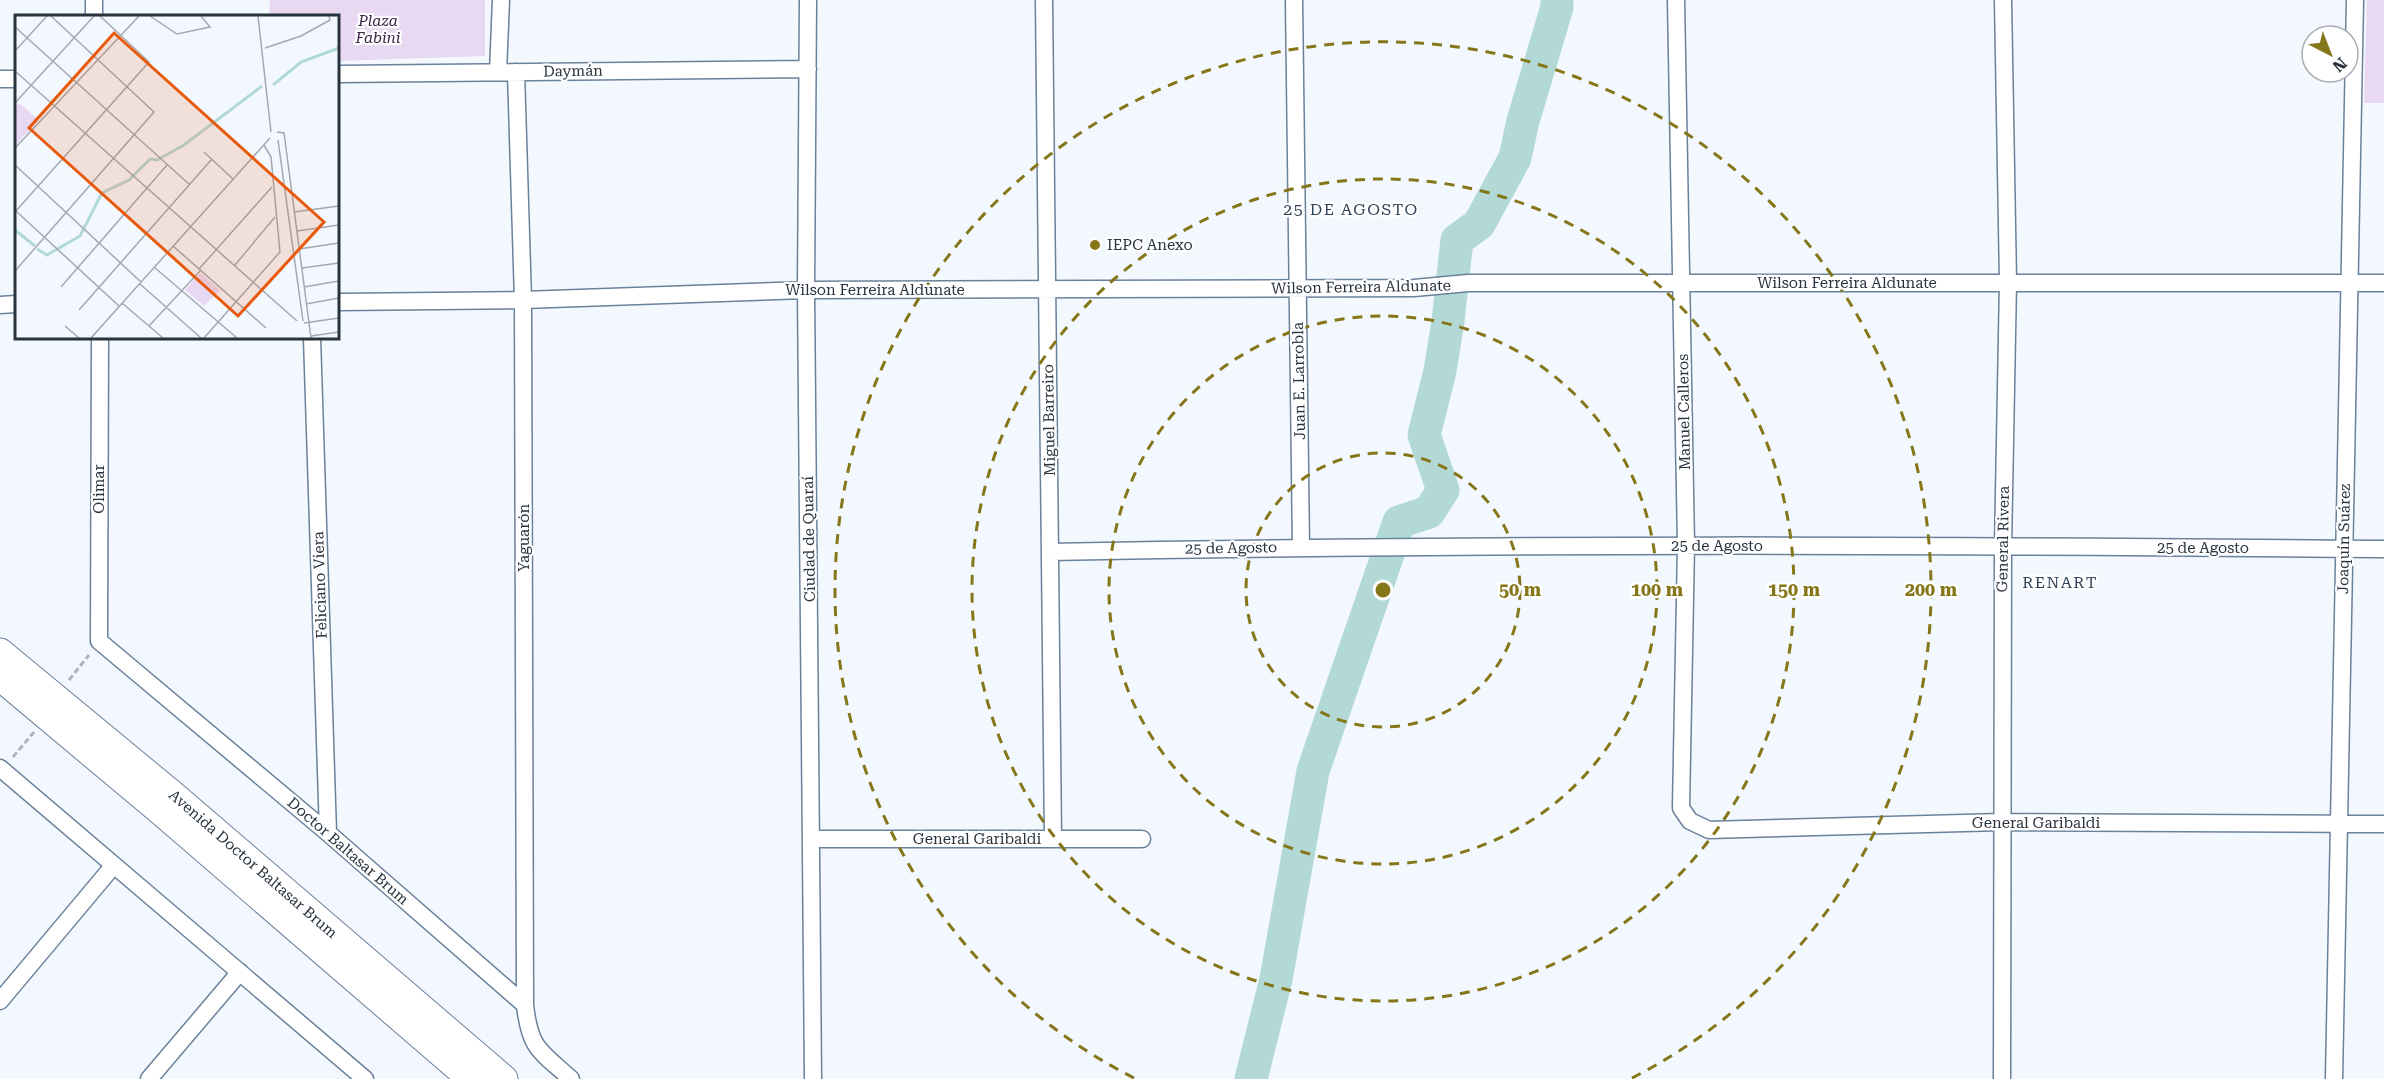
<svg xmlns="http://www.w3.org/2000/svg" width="2384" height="1079" viewBox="0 0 2384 1079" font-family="'Roboto Serif',serif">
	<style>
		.green { fill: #e8d8f2 }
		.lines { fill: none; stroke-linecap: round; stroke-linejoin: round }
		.river { stroke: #b2d9d6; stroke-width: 33 }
		.street-casing { stroke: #6a819b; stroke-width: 19 }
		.primary-casing { stroke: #6a819b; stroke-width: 29 }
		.path { stroke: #aeb5bd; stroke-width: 3; stroke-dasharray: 6 3; stroke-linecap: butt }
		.street { stroke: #fff; stroke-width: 16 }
		.primary { stroke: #fff; stroke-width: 27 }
		.ring { fill: none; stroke: #857619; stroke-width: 3; stroke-dasharray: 10 8 }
		.poi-dot { fill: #857619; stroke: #fff; stroke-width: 2 }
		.labels { text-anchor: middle; stroke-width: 4.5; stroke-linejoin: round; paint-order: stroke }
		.park-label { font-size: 15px; font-style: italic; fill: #392146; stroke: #fff }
		.street-label { font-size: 15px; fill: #29333e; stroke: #fff }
		.poi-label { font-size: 15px; fill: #29333e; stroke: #fff; text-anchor: start }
		.neighbourhood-label { font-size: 16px; letter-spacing: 1.5px; fill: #2f445b; stroke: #fff }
		.inset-river { fill: none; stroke: #b2d9d6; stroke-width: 3 }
		.inset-road { fill: none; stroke: #a2a9b1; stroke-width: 1.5 }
		.view { fill: #e8590c; fill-opacity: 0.15; stroke: #e8590c; stroke-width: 3 }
		.inset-edge { fill: none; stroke: #29333e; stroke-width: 3 }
		.centre { fill: #857619; stroke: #fff; stroke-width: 3 }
		.ring-label { font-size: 18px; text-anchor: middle; font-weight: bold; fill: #857619; stroke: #fff; stroke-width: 4.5; stroke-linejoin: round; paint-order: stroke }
	</style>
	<rect width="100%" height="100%" fill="#f3f8fe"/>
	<path class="green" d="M270,0H485V56L338,61V16H269Z
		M2367,0H2384V103H2364Z"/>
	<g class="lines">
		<path class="river" d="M1251,1079L1276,979L1313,771L1399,522L1429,512L1443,490L1424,435L1440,371L1448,321L1457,240L1479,224L1515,158L1523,121L1557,7V0"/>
		<g class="street-casing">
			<path id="street" d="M94,0V16
				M808,0L806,290L813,1079
				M1044,0L1053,839
				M1294,0L1301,547
				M1676,0L1686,545L1681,808L1690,821L1709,830L2001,822L2384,824
				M498,72L501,0
				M516,72L523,300L525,1005
				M338,74L808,69
				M0,79H16
				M338,302L523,300L806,290L1414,288L1468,283H2384
				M0,305L16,304
				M100,338L99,641L328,833L525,1005C530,1049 539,1050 571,1079
				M312,338L328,833
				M1050,552C1495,543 1939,545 2384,549
				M0,768L365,1079
				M812,839H1142
				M0,1001L114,865
				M149,1079L240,972
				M2002,1079L2003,547L2008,282L2003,0
				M2334,1079L2355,0"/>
		</g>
		<g class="primary-casing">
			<path id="primary" d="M0,652L172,794L504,1079
				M0,677L160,811L471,1079"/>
		</g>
		<path class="path" d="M69,680L89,655
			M13,757L34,732"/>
		<use href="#street" class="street"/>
		<use href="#primary" class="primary"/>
	</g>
	<g class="ring">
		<circle cx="1383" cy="590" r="137"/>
		<circle cx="1383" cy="590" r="274"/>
		<circle cx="1383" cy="590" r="411"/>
		<path d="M1134 1078A548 548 0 1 1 1632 1078"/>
	</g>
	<circle class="poi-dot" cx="1095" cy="245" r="6"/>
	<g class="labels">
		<g class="park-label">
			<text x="378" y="26">Plaza<tspan x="378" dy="17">Fabini</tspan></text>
		</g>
		<g class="street-label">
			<text transform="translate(573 71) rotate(-1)" y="5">Daymán</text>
			<text x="1847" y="288">Wilson Ferreira Aldunate</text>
			<text transform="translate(1361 287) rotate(-1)" y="5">Wilson Ferreira Aldunate</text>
			<text x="875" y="295">Wilson Ferreira Aldunate</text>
			<text transform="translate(1299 381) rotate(-91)" y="5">Juan E. Larrobla</text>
			<text transform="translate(1684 412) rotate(-91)" y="5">Manuel Calleros</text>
			<text transform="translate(1049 420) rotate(-91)" y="5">Miguel Barreiro</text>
			<text transform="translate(99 489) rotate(-90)" y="5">Olimar</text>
			<text transform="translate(524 538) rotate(-90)" y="5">Yaguarón</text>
			<text transform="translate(809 539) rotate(-91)" y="5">Ciudad de Quaraí</text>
			<text transform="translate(2003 539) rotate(-89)" y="5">General Rivera</text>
			<text transform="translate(2344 539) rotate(-89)" y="5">Joaquín Suárez</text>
			<text x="1717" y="551">25 de Agosto</text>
			<text transform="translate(1231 548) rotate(-1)" y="5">25 de Agosto</text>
			<text x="2203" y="553">25 de Agosto</text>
			<text transform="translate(320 585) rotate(-92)" y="5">Feliciano Viera</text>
			<text x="2036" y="828">General Garibaldi</text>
			<text x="977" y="844">General Garibaldi</text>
			<text transform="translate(348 851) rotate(41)" y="5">Doctor Baltasar Brum</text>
			<text transform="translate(253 864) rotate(41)" y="5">Avenida Doctor Baltasar Brum</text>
		</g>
		<g class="poi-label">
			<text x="1107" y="250">IEPC Anexo</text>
		</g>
		<g class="neighbourhood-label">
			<text x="1351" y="215">25 DE AGOSTO</text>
			<text x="2060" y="588">RENART</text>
		</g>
	</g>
	<g transform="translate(15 15)">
		<rect width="324" height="324" fill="#f3f8fe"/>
		<path d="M4,88L24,105L0,130V92ZM185,258L205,275L189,291L170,275Z" fill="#e8d8f2"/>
		<path class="inset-river" d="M258,70L286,47L324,33M0,215L20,231M22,234L32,240L65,221L87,178L114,165L135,144L142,145L169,130L247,71"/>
		<path class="inset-road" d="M135,1L162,19L195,12L186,1M243,1L256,117M0,12L175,170M250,33L286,21L315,5L314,1M0,36L32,1M0,56L282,306M0,88L79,1M262,117L269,118L296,323M263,125L288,306M0,133L124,1M189,137L218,164M0,150L126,267M1,196L104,291M0,197L134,47L85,1M279,197L324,191M282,216L324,210M158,231L251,313M284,234L324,228M220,250L260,202M139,252L222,323M287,253L324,248M184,254L257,172M0,256L139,97L36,1M125,269L186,323M46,272L152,150M289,272L324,266M107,288L148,323M291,289L324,283M64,295L197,144M289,308L324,303M50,311L64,323M134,311L185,256M296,321L324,317M76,323L255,123M189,323L265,237L256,142L249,130"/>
		<path class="view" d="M99,18L309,207L223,301L14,113Z"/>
		<rect width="324" height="324" class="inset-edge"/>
	</g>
	<circle cx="1383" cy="590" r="9" class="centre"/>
	<g class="ring-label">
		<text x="1520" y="596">50 m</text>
		<text x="1657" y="596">100 m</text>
		<text x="1794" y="596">150 m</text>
		<text x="1931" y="596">200 m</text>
	</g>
	<g transform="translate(2330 54) rotate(138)"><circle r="28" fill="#ffffff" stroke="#a9adb2" stroke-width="1.5"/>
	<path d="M0-4.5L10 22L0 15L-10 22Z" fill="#857619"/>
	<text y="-9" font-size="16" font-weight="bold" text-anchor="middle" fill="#29333e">N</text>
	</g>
</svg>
